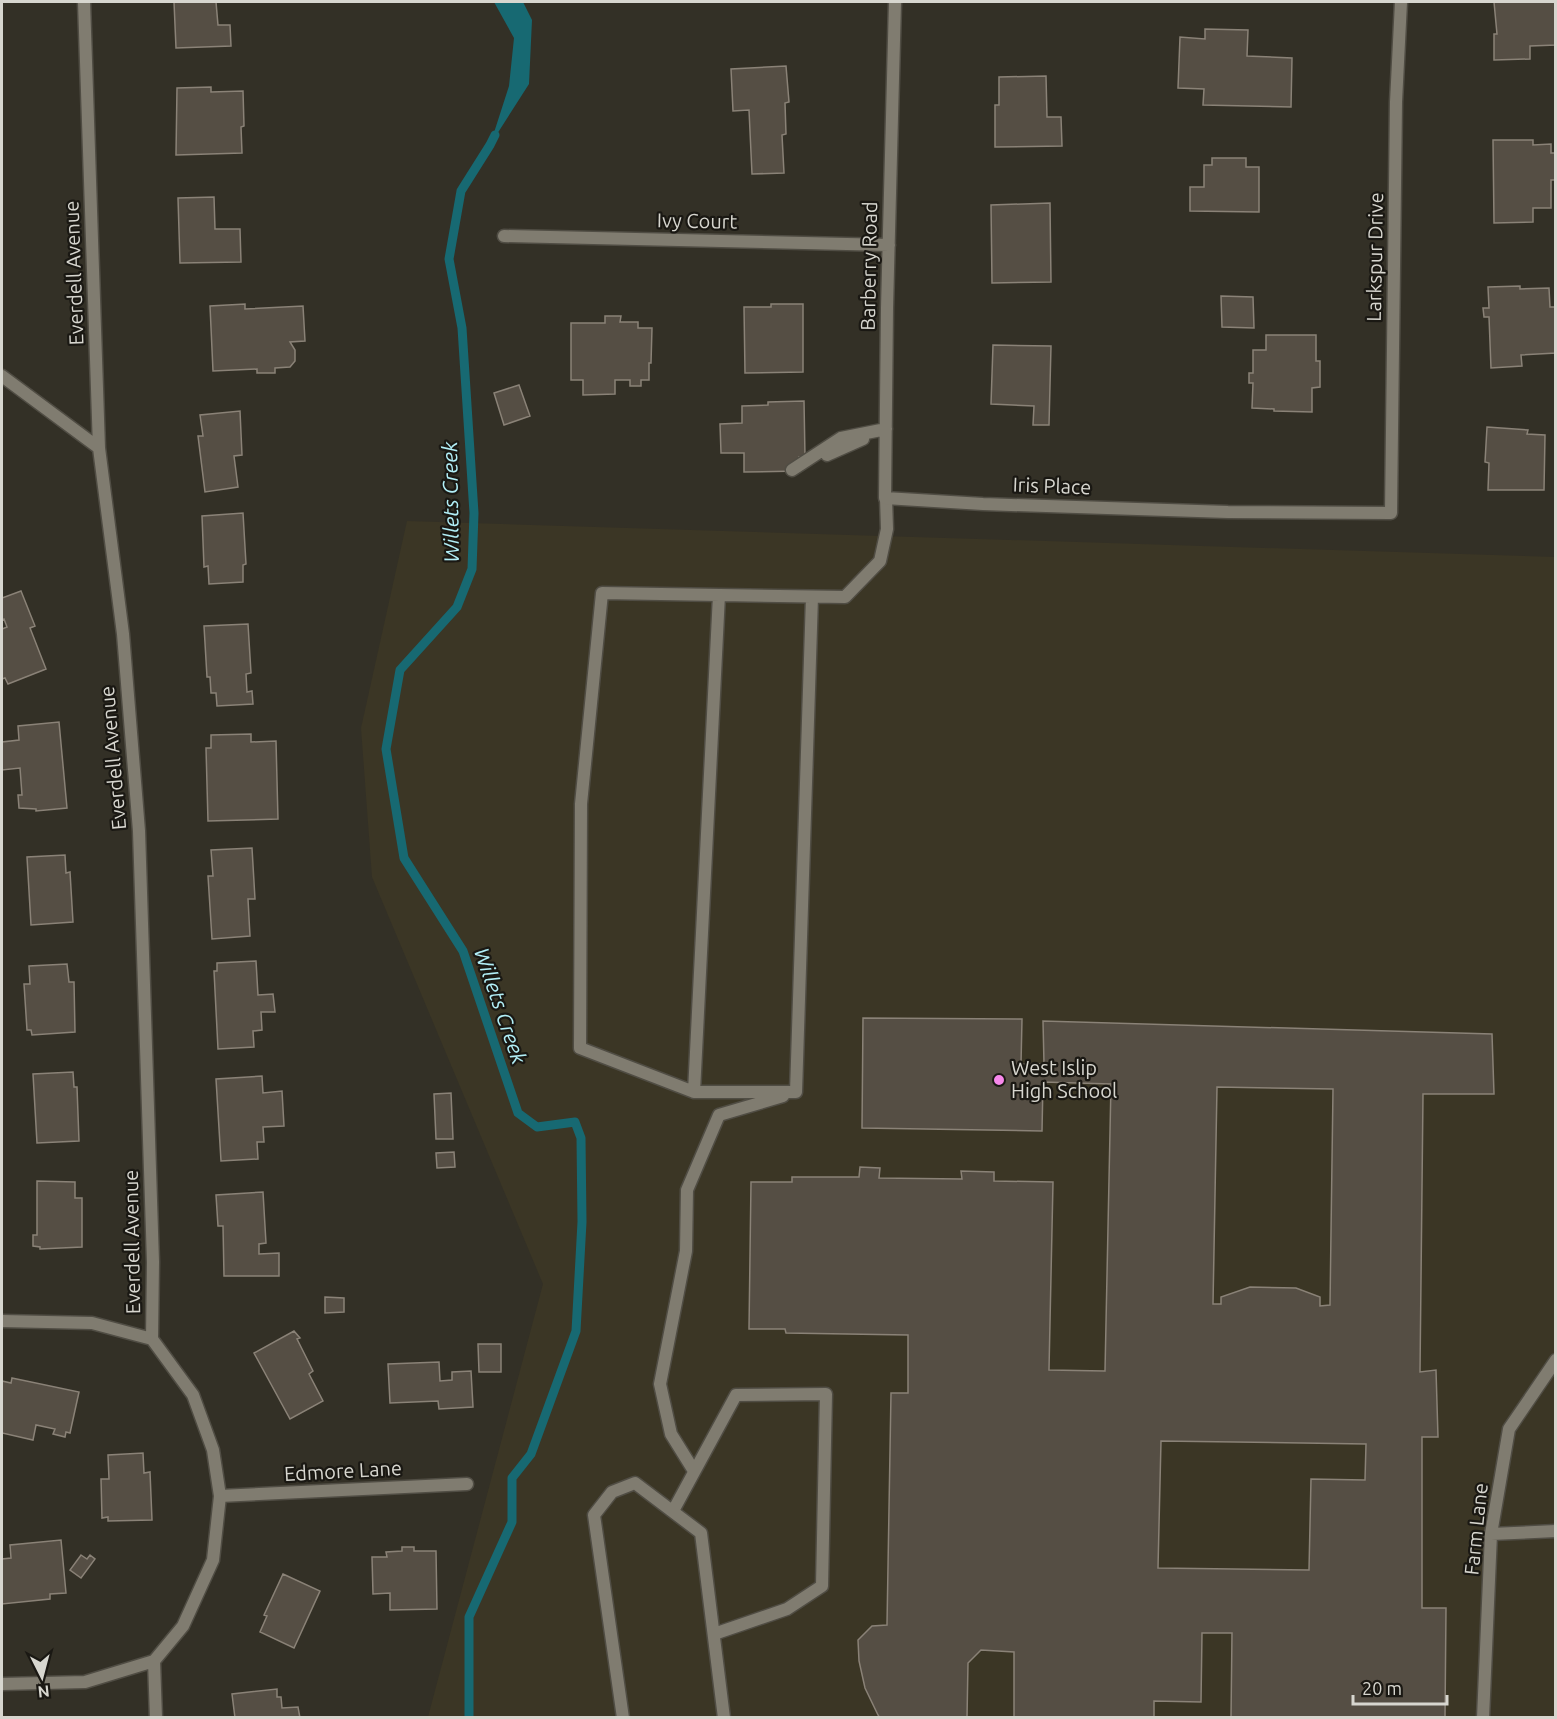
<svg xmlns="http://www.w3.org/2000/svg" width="1557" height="1719" viewBox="0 0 1557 1719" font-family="Ubuntu,sans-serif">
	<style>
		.built { fill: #3b3625 }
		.water { fill: #176972 }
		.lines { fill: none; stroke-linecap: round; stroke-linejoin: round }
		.stream { stroke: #176972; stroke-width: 9 }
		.building { fill: #554e44; stroke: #8a8277; stroke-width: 1.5; fill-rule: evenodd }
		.service-casing { stroke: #504d44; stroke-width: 15 }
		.minor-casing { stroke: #504d44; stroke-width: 15 }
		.service { stroke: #807c70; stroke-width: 12 }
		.minor { stroke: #807c70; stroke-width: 12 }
		.poi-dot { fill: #f788eb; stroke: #1a1813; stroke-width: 2 }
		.labels { text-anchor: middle; stroke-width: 4.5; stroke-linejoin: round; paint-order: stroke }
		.street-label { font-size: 20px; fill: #d7d6cf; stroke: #1a1813 }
		.poi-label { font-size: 20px; fill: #d7d6cf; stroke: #1a1813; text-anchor: start }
		.water-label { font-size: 21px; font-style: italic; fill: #b2eff7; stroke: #1a1813 }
	</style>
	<rect width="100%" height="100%" fill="#333026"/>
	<path class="built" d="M407,521L1555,557V1717H428L543,1284L372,877L361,728Z"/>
	<path class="water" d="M494,2H523L532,20L529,84L490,145L509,86L514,38Z"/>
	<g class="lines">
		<path class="stream" d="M469,1718V1617L512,1522V1478L531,1454L576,1331L582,1222L581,1138L575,1122L537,1127L518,1113L463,951L404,858L386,749L400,670L457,607L472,569L474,513L462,328L449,259L461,191L490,145L495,135"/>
	</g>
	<path class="building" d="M174,2H216L218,25H230L231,46L176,48Z
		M1494,2H1555L1556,45L1530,46V59L1494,60V34H1497Z
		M1205,29L1248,30L1247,56L1292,58L1291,107L1203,105L1204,89L1178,88L1180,37L1205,39Z
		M786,66L789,102L785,103L786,134L782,135L784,173L752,174L749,110L733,111L731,69Z
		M1046,76L1047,117H1061L1062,146L995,147V105H999V77Z
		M211,87V92L243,91L244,126L241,127L242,153L176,155L177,88Z
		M1493,140H1533V145L1551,144V153H1556V180H1551V208H1533V222L1494,223Z
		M1212,158H1246V167H1259V212L1190,211V187H1204V165H1212Z
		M214,197L215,229H240L241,262L180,263L178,198Z
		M1050,203L1051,282L992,283L991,205Z
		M1520,286V289L1549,288L1550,307H1556V353L1521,355L1522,366L1491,368L1489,317H1484L1483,308H1489L1488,287Z
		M1221,296L1253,297L1254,328L1222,327Z
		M245,304V309L303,306L305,341L290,342L295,350V361L290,367L275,368V373H257V369L213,371L210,306Z
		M771,304H803V372L745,373L744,307H771Z
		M605,316H621L620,322H638V328H652L651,363H649V380H641V386H630V380H615V394L583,395V380H571V323H605Z
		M1266,335H1316V361H1320V387L1312,388V412L1274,411V409L1252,408L1253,383H1249V373H1253V350H1266Z
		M993,345L1051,346L1049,425H1033L1034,406L991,404Z
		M519,385L530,416L504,425L494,393Z
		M804,401L805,457H799V471L744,472V453H721L720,424L742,423V406L768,405V402Z
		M240,411L242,455L234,456L238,487L205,492L198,436H203L200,415Z
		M1487,427L1528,430L1527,434L1545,435L1544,490H1488L1489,463L1485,462Z
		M243,513L246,564L243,565V582L209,584L208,566L204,567L202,516Z
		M21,591L35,626L30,628L46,669L8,684L5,678L2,679V629L7,627L4,619L2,620V598Z
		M248,624L251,673L246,674L247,692L252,691L253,704L217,706L216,693H211L210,677H207L204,626Z
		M59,722L67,808L36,811V809L19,808L18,795H22L20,768L2,770V742L19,740L18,726Z
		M251,734V742L276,741L278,819L208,821L206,748H211V735Z
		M252,848L255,899H248L250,936L212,939L208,876H213L211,850Z
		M65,855L66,873L70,872L73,922L31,925L27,857Z
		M256,961L258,995L273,994L275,1012H261L262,1030L253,1031L254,1047L218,1049L214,971H217V963Z
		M67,964L69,982H74L75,1032L32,1035L31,1030H27L24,984H30L29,966Z
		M863,1018L1022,1019L1021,1064H1044L1043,1021L1492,1034L1494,1094H1423L1420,1372L1436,1370L1438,1437H1422V1608H1446L1445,1718H1231L1232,1633H1202L1201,1702L1154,1701V1718H1014V1652L981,1650L968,1663L967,1718H880L878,1715L865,1688L859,1661L858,1640L872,1626L887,1625L891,1393H908V1335L786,1333L785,1329H749L751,1182H792V1177H859L860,1167L880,1168L879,1178L962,1179L961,1171L994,1172V1181L1053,1182L1049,1370L1105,1371L1111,1084L1043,1082L1042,1131L862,1128ZM1217,1087L1333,1089L1330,1305L1320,1306V1297L1296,1288L1250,1287L1221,1297V1304H1213ZM1161,1441L1366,1444L1365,1480L1311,1479L1309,1570L1158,1568Z
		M73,1072L74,1087H77L79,1141L37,1143L33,1074Z
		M262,1076L263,1093L282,1091L284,1126L263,1127L264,1142H257L258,1159L221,1161L216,1079Z
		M451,1093L453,1139H436L434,1094Z
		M454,1152L455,1167L437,1168L436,1153Z
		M37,1181L75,1182V1198H82V1247L40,1249V1247L33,1246V1235H37Z
		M263,1192L266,1243L259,1244V1254L279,1253V1276H224L223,1226H218L216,1195Z
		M325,1297L344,1298V1312L325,1313Z
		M294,1331L300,1338L297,1339L313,1371L309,1374L323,1401L290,1419L254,1353Z
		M478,1344H501V1372H479Z
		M439,1362L440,1381L452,1380V1372L471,1371L473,1407L439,1409L438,1401L390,1403L388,1364Z
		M12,1378L79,1392L70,1433L66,1432L65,1437L53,1434L55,1429L36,1425L33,1440L2,1433V1381L11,1383Z
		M143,1453L144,1473L150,1472L152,1520L108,1521V1517L102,1518L101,1479H109L108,1455Z
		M61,1540L66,1593L50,1594V1599L2,1604V1559L11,1558L10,1545Z
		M402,1547H414V1551H436L437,1609L390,1610V1593L373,1594L372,1557H387L386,1552L402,1551Z
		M81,1555L87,1559L90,1555L95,1559L81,1578L70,1570Z
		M283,1574L320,1591L294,1648L260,1632L267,1616L264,1615Z
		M277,1689V1697H281L282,1708L298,1707L300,1718H235L232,1694Z"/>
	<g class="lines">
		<g class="service-casing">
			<path id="service" d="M812,597L796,1092H694L580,1048L581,804L602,593C683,595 764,596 845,597L880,561L887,529L886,498
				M694,1092L719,595
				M694,1471L671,1434L660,1384L686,1251L687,1190L719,1115L783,1096
				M673,1511L736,1395L826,1394L822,1586L787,1609L714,1634
				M623,1718L594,1515L612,1492L635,1483L701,1533L724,1718"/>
		</g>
		<g class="minor-casing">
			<path id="minor" d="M895,2L887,308L885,498L983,504L1228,512L1391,513L1396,102L1401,2
				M504,236L889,245
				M2,376L99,448
				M827,455L863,439
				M792,470L841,438L886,429
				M2,1321L92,1323L152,1339
				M220,1496L467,1484
				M1491,1534L1556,1531
				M154,1661L156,1718
				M2,1684L85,1682L154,1661L183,1626L213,1560L220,1496L213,1450L193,1395L152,1339L153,1262L139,831L123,634L99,448L84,2
				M1483,1718L1491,1534L1509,1429L1556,1360"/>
		</g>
		<use href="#service" class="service"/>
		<use href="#minor" class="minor"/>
	</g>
	<circle class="poi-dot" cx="999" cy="1080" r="6"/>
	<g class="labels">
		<g class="street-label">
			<text transform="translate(697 221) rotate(1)" y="7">Ivy Court</text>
			<text transform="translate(1375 257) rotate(-89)" y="7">Larkspur Drive</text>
			<text transform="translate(869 266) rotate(-89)" y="7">Barberry Road</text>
			<text transform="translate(74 273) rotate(-92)" y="7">Everdell Avenue</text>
			<text transform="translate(1052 486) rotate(2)" y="7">Iris Place</text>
			<text transform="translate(113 758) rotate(-95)" y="7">Everdell Avenue</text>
			<text transform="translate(132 1242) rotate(-91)" y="7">Everdell Avenue</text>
			<text transform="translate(343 1471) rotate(-3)" y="7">Edmore Lane</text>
			<text transform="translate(1476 1529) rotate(-84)" y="7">Farm Lane</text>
		</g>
		<g class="poi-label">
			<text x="1011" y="1075">West Islip<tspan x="1011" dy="23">High School</tspan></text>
		</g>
		<g class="water-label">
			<text transform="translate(451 502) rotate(-91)" y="7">Willets Creek</text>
			<text transform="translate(500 1006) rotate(71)" y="7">Willets Creek</text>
		</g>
	</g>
	<rect width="1557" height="1719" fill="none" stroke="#d7d6cf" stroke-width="6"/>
	<g transform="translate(42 1677) rotate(174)" stroke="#1a1813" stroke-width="4.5" paint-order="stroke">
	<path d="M0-4.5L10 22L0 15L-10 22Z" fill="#d7d6cf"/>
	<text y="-9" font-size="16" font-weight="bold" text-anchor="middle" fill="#d7d6cf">N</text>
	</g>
	<path d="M1353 1695v9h94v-9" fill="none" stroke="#d7d6cf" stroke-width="3"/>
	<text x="1362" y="1695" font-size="18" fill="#d7d6cf" stroke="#1a1813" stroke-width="4.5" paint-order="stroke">20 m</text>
</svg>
